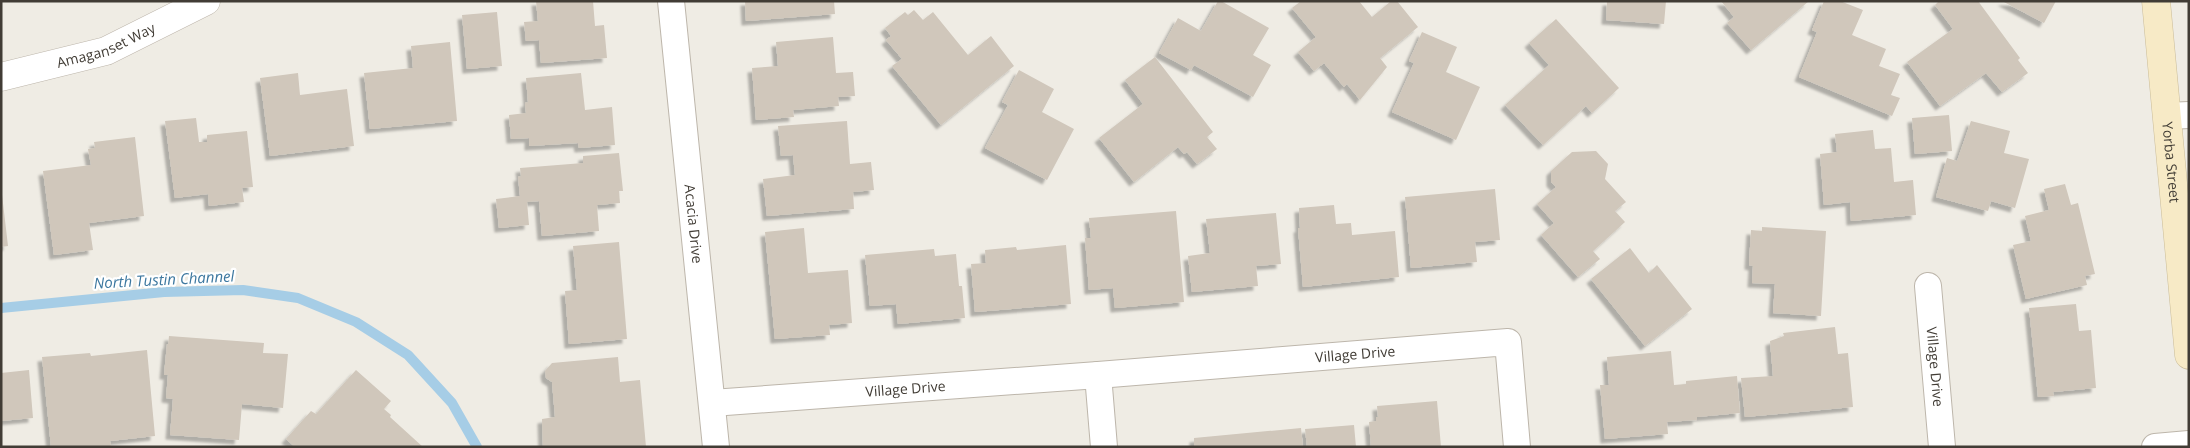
<svg xmlns="http://www.w3.org/2000/svg" width="2190" height="448" font-family="'Open Sans',sans-serif">
	<style>
		.lines { fill: none; stroke-linecap: round; stroke-linejoin: round }
		.stream { stroke: #a6cde6; stroke-width: 10 }
		.building { fill: #d0c7bb; filter: url(#shadow) }
		.minor-casing { stroke: #bdb6ab; stroke-width: 28 }
		.tertiary-casing { stroke: #bdb6ab; stroke-width: 29 }
		.secondary-casing { stroke: #cabc98; stroke-width: 29 }
		.minor { stroke: #fff; stroke-width: 26 }
		.tertiary { stroke: #fff; stroke-width: 28 }
		.secondary { stroke: #f7eac6; stroke-width: 28 }
		.labels { text-anchor: middle; stroke-width: 4.5; stroke-linejoin: round; paint-order: stroke }
		.street-label { font-size: 14px; fill: #413c35; stroke: #fff }
		.water-label { font-size: 15px; font-style: italic; fill: #3c779f; stroke: #fff }
	</style>
	<defs>
		<filter id="shadow"><feDropShadow dx="-4.5" dy="4.5" stdDeviation="1" flood-color="#0004"/></filter>
	</defs>
	<rect width="100%" height="100%" fill="#efece4"/>
	<g class="lines">
		<path class="stream" d="M1,308L164,292L243,290L298,298L356,322L408,355L452,403L477,447"/>
	</g>
	<path class="building" d="M536,1H593L595,26L604,25L607,58L541,63L539,40L526,41L524,22L538,21Z
		M745,1H834L835,14L746,21Z
		M1218,1H1221L1269,28L1253,55L1271,65L1253,97L1194,65L1191,70L1159,53L1178,18L1201,31Z
		M1301,1H1359L1372,17L1391,1H1397L1418,27L1380,58L1387,67L1360,100L1347,84L1344,87L1324,63L1314,71L1298,52L1316,37L1292,8Z
		M1607,1H1666L1664,24L1606,20Z
		M1721,1H1809L1751,50L1727,23L1734,17Z
		M1824,1H1840L1863,10L1852,35L1886,49L1879,66L1900,74L1891,95L1900,98L1892,116L1799,77L1817,32L1812,30Z
		M1939,1H1978L2020,58L2018,60L2028,73L2002,92L1986,73L1940,106L1907,62L1953,29L1935,5Z
		M2002,1H2056L2044,23Z
		M914,10L923,20L933,12L968,55L991,36L1014,66L941,125L892,66L902,59L886,40L891,36L885,28L905,12L908,15Z
		M497,12L502,66L467,69L462,15Z
		M1556,19L1619,88L1592,113L1586,106L1543,145L1505,105L1549,65L1529,43Z
		M1422,32L1457,47L1446,72L1480,87L1456,140L1392,112L1414,63L1409,61Z
		M833,37L836,73L853,72L855,96L838,97L839,106L793,110L794,117L756,120L752,68L778,66L776,42Z
		M450,42L457,121L370,129L364,73L413,68L411,46Z
		M1155,57L1213,132L1207,137L1217,149L1197,164L1187,152L1184,154L1178,147L1134,182L1099,138L1143,104L1125,80Z
		M1019,70L1054,89L1042,112L1074,129L1047,180L985,148L1008,105L1002,102Z
		M298,73L300,95L347,89L354,146L270,156L260,78Z
		M581,73L585,110L612,107L615,145L579,148L578,143L529,146V138L511,139L509,115L526,113L525,103L528,102L526,78Z
		M1949,115L1952,151L1915,154L1912,118Z
		M196,118L199,142H207V135L247,131L253,187L242,188L244,202L209,206L208,194L175,198L165,121Z
		M847,121L850,164L871,162L874,190L853,192L854,209L767,216L763,179L795,175L793,155L781,156L778,126Z
		M1971,121L2010,131L2004,153L2029,159L2015,208L1991,201L1988,211L1936,197L1947,158L1957,161Z
		M1873,130L1875,149L1891,148L1894,182L1913,180L1916,215L1851,221L1850,202L1824,205L1820,154L1837,152L1835,134Z
		M135,137L144,216L89,223L93,250L54,255L43,171L91,165L88,149L95,148L94,142Z
		M1596,151L1608,164L1605,179L1626,202L1615,211L1625,222L1593,251L1600,259L1578,277L1541,235L1554,223L1537,204L1556,187L1551,182V171L1572,152Z
		M619,153L623,191H619L620,203L597,205L599,231L542,236L539,201L527,202L529,225L499,228L496,199L520,196L518,177L521,176L520,168L583,163V156Z
		M2065,184L2071,205L2078,203L2095,274L2085,276L2087,285L2026,299L2013,245L2031,241L2025,216L2049,210L2044,189Z
		M1,186L8,246L1,247Z
		M1495,189L1500,240L1475,242L1477,262L1411,268L1405,197Z
		M1334,205L1336,224L1351,223L1352,235L1395,231L1399,277L1303,287L1298,228H1300L1299,208Z
		M1176,211L1184,302L1115,308L1113,288L1089,290L1085,238H1091L1089,218Z
		M1276,213L1281,264L1256,266L1258,286L1192,292L1188,256L1210,253L1206,219Z
		M1762,227L1826,231L1821,316L1773,313L1775,284L1752,283L1753,266L1749,265L1751,230L1762,231Z
		M804,228L808,273L848,270L852,323L829,325L830,335L775,339L765,232Z
		M619,242L627,339L569,344L565,291L577,290L573,246Z
		M1066,245L1071,304L975,312L971,264L986,263L985,250L1016,247L1017,250Z
		M1630,248L1649,273L1657,265L1692,309L1645,346L1591,279Z
		M934,249L935,256L956,254L959,286H962L965,318L898,324L896,304L870,306L865,255Z
		M2076,304L2079,331L2091,330L2096,388L2053,392L2054,396L2038,397L2029,308Z
		M1835,327L1838,354L1848,353L1853,407L1745,417L1741,378L1773,376L1770,341L1784,336L1783,333Z
		M169,336L264,343L263,353L288,354L283,408L242,404L239,440L170,435L173,399L166,398L168,375H164L167,344L168,345Z
		M147,350L155,436L110,441L111,447H51L42,357L90,353L91,356Z
		M1671,351L1674,385L1686,384V381L1737,376L1740,413L1697,417V420L1667,422L1668,434L1605,439L1600,385H1609L1607,357Z
		M618,357L620,382L640,380L646,447H543L542,419L555,417L552,382L546,378L545,371L552,363Z
		M29,370L33,418L1,421V373Z
		M356,370L391,401L384,409L391,415L390,417L423,447H295L286,439L311,411L316,414Z
		M1437,401L1441,447H1371L1369,422L1376,421V417H1378L1377,406Z
		M1354,425L1356,447H1307L1305,429Z
		M1301,428L1303,447H1194V438Z"/>
	<g class="lines">
		<g class="minor-casing">
			<g id="minor">
				<path id="s1" d="M671,1L716,447"/>
				<path d="M2167,116L2189,115"/>
				<path id="s2" d="M1928,286L1942,447"/>
				<path d="M1098,375L1104,447"/>
				<path id="s3" d="M712,403L1098,375L1508,342L1517,447"/>
				<path d="M2155,447L2189,444"/>
			</g>
		</g>
		<g class="tertiary-casing">
			<g id="tertiary">
				<path id="s4" d="M1,77L106,51L206,1"/>
			</g>
		</g>
		<g class="secondary-casing">
			<g id="secondary">
				<path id="s5" d="M2156,1L2189,355"/>
			</g>
		</g>
		<use href="#minor" class="minor"/>
		<use href="#tertiary" class="tertiary"/>
		<use href="#secondary" class="secondary"/>
	</g>
	<g class="labels">
		<g class="street-label">
			<text dy="5" stroke="none"><textPath href="#s4" startOffset="110">Amaganset Way</textPath></text>
			<text dy="5" stroke="none"><textPath href="#s5" startOffset="162">Yorba Street</textPath></text>
			<text dy="5" stroke="none"><textPath href="#s1" startOffset="224">Acacia Drive</textPath></text>
			<text dy="5" stroke="none"><textPath href="#s3" startOffset="645">Village Drive</textPath></text>
			<text dy="5" stroke="none"><textPath href="#s2" startOffset="81">Village Drive</textPath></text>
			<text dy="5" stroke="none"><textPath href="#s3" startOffset="194">Village Drive</textPath></text>
		</g>
		<g class="water-label">
			<text transform="translate(164 280) rotate(-3)" y="5">North Tustin Channel</text>
		</g>
	</g>
	<rect width="2190" height="448" fill="none" stroke="#413c35" stroke-width="5"/>
</svg>
